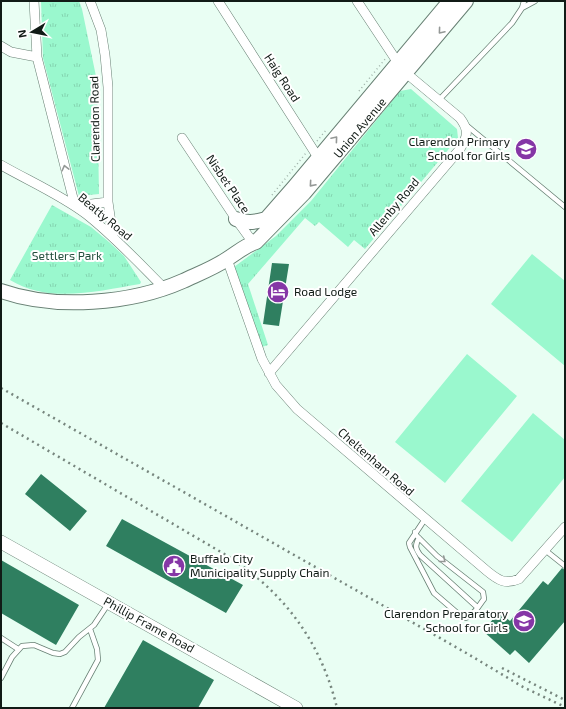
<svg xmlns="http://www.w3.org/2000/svg" width="566" height="709" font-family="'Exo 2',sans-serif">
	<style>
		.grass { fill: url(#grass-tufts) }
		.garden { fill: #9af8ce }
		.building { fill: #2f7f60 }
		.lines { fill: none; stroke-linecap: round; stroke-linejoin: round }
		.lane-casing { stroke: #688074; stroke-width: 6 }
		.street-casing { stroke: #688074; stroke-width: 10 }
		.secondary-casing { stroke: #688074; stroke-width: 14 }
		.primary-casing { stroke: #688074; stroke-width: 16 }
		.path { stroke: #a1b3aa; stroke-width: 1.5; stroke-dasharray: 1 3; stroke-linecap: butt }
		.lane { stroke: #fff; stroke-width: 4.5 }
		.street { stroke: #fff; stroke-width: 9 }
		.secondary { stroke: #fff; stroke-width: 13 }
		.primary { stroke: #fff; stroke-width: 14 }
		.rail { stroke: #77867e; stroke-width: 2.5; stroke-dasharray: 2 4; stroke-linecap: butt }
		.oneway { stroke: #949896 }
		.labels { text-anchor: middle; stroke-width: 4; stroke-linejoin: round; paint-order: stroke }
		.street-label { font-size: 12px; fill: #111b16; stroke: #fff }
		.poi-label { font-size: 12px; fill: #111b16; stroke: #fff; text-anchor: end }
		.park-label { font-size: 12px; fill: #234f3d; stroke: #fff }
	</style>
	<defs>
		<pattern id="grass-tufts" width="24" height="20" patternUnits="userSpaceOnUse"><rect width="24" height="20" fill="#9af8ce"/><path d="M3 7l-1-3M5 7V3M7 7l1-3M15 17l-1-3M17 17v-4M19 17l1-3" fill="none" stroke="#84d4b0"/></pattern>
	</defs>
	<rect width="100%" height="100%" fill="#e9fef3"/>
	<path class="grass" d="M41,1H79L82,9L97,81L99,194L79,196L43,58Z
		M411,89L457,129L458,138L365,249L354,240L348,247L319,222L315,226L305,218L248,284L268,345L262,347L234,267L276,236L311,201L400,91Z
		M52,205L91,227L109,242L124,256L141,282L140,284C98,291 49,304 10,280Z"/>
	<path class="garden" d="M532,254L565,281V366L491,304Z
		M467,354L517,396L445,483L395,442Z
		M533,413L565,440V477L512,542L461,501Z"/>
	<path class="building" d="M272,263L289,264L279,326L263,324Z
		M41,474L87,511L70,531L25,494Z
		M122,519L243,585L226,613L106,546Z
		M1,560L79,605L56,645L1,613Z
		M562,568L565,570V621L529,663L515,650L510,655L483,631L499,612L510,621L543,581L548,585Z
		M143,640L214,680L198,708H104Z"/>
	<g class="lines">
		<g class="lane-casing">
			<path id="lane" d="M522,8L535,1
				M439,100L512,23L522,8L524,1
				M466,125L565,207
				M415,532L416,535L437,556L483,592L484,599C479,605 472,619 463,618L434,593L410,547L409,543L425,519
				M419,538C415,545 415,548 420,555L477,607
				M545,550L565,566
				M1,638L18,649
				M1,678L12,657L22,646L34,645L53,653L60,654L65,652L79,637L94,625L108,604
				M72,708L98,660L97,649L90,629"/>
		</g>
		<g class="street-casing">
			<path id="street" d="M34,1L37,57L75,206L108,202
				M90,1L101,30L105,55L108,87V202L113,237
				M218,1L321,162
				M1,46L11,52L37,57
				M182,138L236,219L249,237L256,242
				M1,165C29,181 61,195 86,214C114,236 139,263 164,288
				M227,259L262,359L276,385L297,409L487,571C498,580 505,585 519,579L565,527
				M269,373L460,149C468,136 469,130 460,118L406,73L398,63L357,1"/>
		</g>
		<g class="secondary-casing">
			<path id="secondary" d="M1,542L296,708"/>
		</g>
		<g class="primary-casing">
			<path id="primary" d="M267,218L295,186L450,1
				M236,219C249,224 254,222 266,219
				M1,291C55,310 131,304 183,281C198,274 214,268 227,259C237,253 244,246 256,242L304,193L466,1"/>
		</g>
		<path class="path" d="M359,91L386,58
			M317,141L327,129
			M272,195L306,153"/>
		<use href="#lane" class="lane"/>
		<use href="#street" class="street"/>
		<use href="#secondary" class="secondary"/>
		<use href="#primary" class="primary"/>
		<path class="rail" d="M1,388L468,654L523,687L565,707
			M1,423L226,555C238,563 250,571 261,581C300,615 325,658 337,708
			M502,668L565,700"/>
	</g>
	<defs><path id="oneway-chevron" d="M-2-3.5L2.5 0L-2 3.5" fill="none" stroke-width="1.6" stroke-linecap="round" stroke-linejoin="round"/></defs>
	<g class="oneway">
		<use href="#oneway-chevron" transform="translate(441 31) rotate(130)"/>
		<use href="#oneway-chevron" transform="translate(335 139) rotate(-50)"/>
		<use href="#oneway-chevron" transform="translate(65 168) rotate(-104)"/>
		<use href="#oneway-chevron" transform="translate(312 184) rotate(131)"/>
		<use href="#oneway-chevron" transform="translate(443 560) rotate(39)"/>
	</g>
	<defs>
		<g id="school-disc" transform="scale(1.15)"><circle r="9.5" fill="#8536a6" stroke="#fff"/><path d="M0-5L7-2L0 1L-7-2ZM-4 1L0 2.5L4 1V4Q0 6-4 4Z" fill="#fff"/></g>
		<g id="hotel-disc" transform="scale(1.15)"><circle r="9.5" fill="#8536a6" stroke="#fff"/><path d="M-6-4.5h1.5V1H6V5H4.5V3h-9V5H-6ZM-4 0a1.8 1.8 0 1 1 3.6 0ZM.5 0V-2.5h3Q6-2.5 6 0Z" fill="#fff"/></g>
		<g id="civic-disc" transform="scale(1.15)"><circle r="9.5" fill="#8536a6" stroke="#fff"/><path d="M-.6-6.5H3V-4.5H.6V-3L4-1V1h2V6H-6V1h2V-1L-.6-3ZM-1.2 2.5V6h2.4V2.5Z" fill="#fff"/></g>
	</defs>
	<g fill-rule="evenodd">
		<use href="#school-disc" x="526" y="149"/>
		<use href="#hotel-disc" x="278" y="292"/>
		<use href="#civic-disc" x="174" y="566"/>
		<use href="#school-disc" x="524" y="621"/>
	</g>
	<g class="labels">
		<g class="street-label">
			<text transform="translate(282 78) rotate(57)" y="4">Haig Road</text>
			<text transform="translate(95 119) rotate(-91)" y="4">Clarendon Road</text>
			<text transform="translate(360 128) rotate(-50)" y="4">Union Avenue</text>
			<text transform="translate(228 184) rotate(56)" y="4">Nisbet Place</text>
			<text transform="translate(394 207) rotate(-50)" y="4">Allenby Road</text>
			<text transform="translate(105 217) rotate(40)" y="4">Beatty Road</text>
			<text transform="translate(376 462) rotate(41)" y="4">Cheltenham Road</text>
			<text transform="translate(149 625) rotate(29)" y="4">Phillip Frame Road</text>
		</g>
		<g class="poi-label">
			<text x="510" y="146">Clarendon Primary<tspan x="510" dy="14">School for Girls</tspan></text>
			<text x="294" y="296" text-anchor="start">Road Lodge</text>
			<text x="190" y="563" text-anchor="start">Buffalo City<tspan x="190" dy="14">Municipality Supply Chain</tspan></text>
			<text x="508" y="618">Clarendon Preparatory<tspan x="508" dy="14">School for Girls</tspan></text>
		</g>
		<g class="park-label">
			<text x="67" y="260">Settlers Park</text>
		</g>
	</g>
	<rect width="566" height="709" fill="none" stroke="#111b16" stroke-width="4"/>
	<g transform="translate(32 32) rotate(260)" stroke="#ffffff" stroke-width="3" paint-order="stroke">
	<path d="M0-3L7 15L0 10L-7 15Z" fill="#111b16"/>
	<text y="-6" font-size="11" font-weight="bold" text-anchor="middle" fill="#111b16">N</text>
	</g>
</svg>
